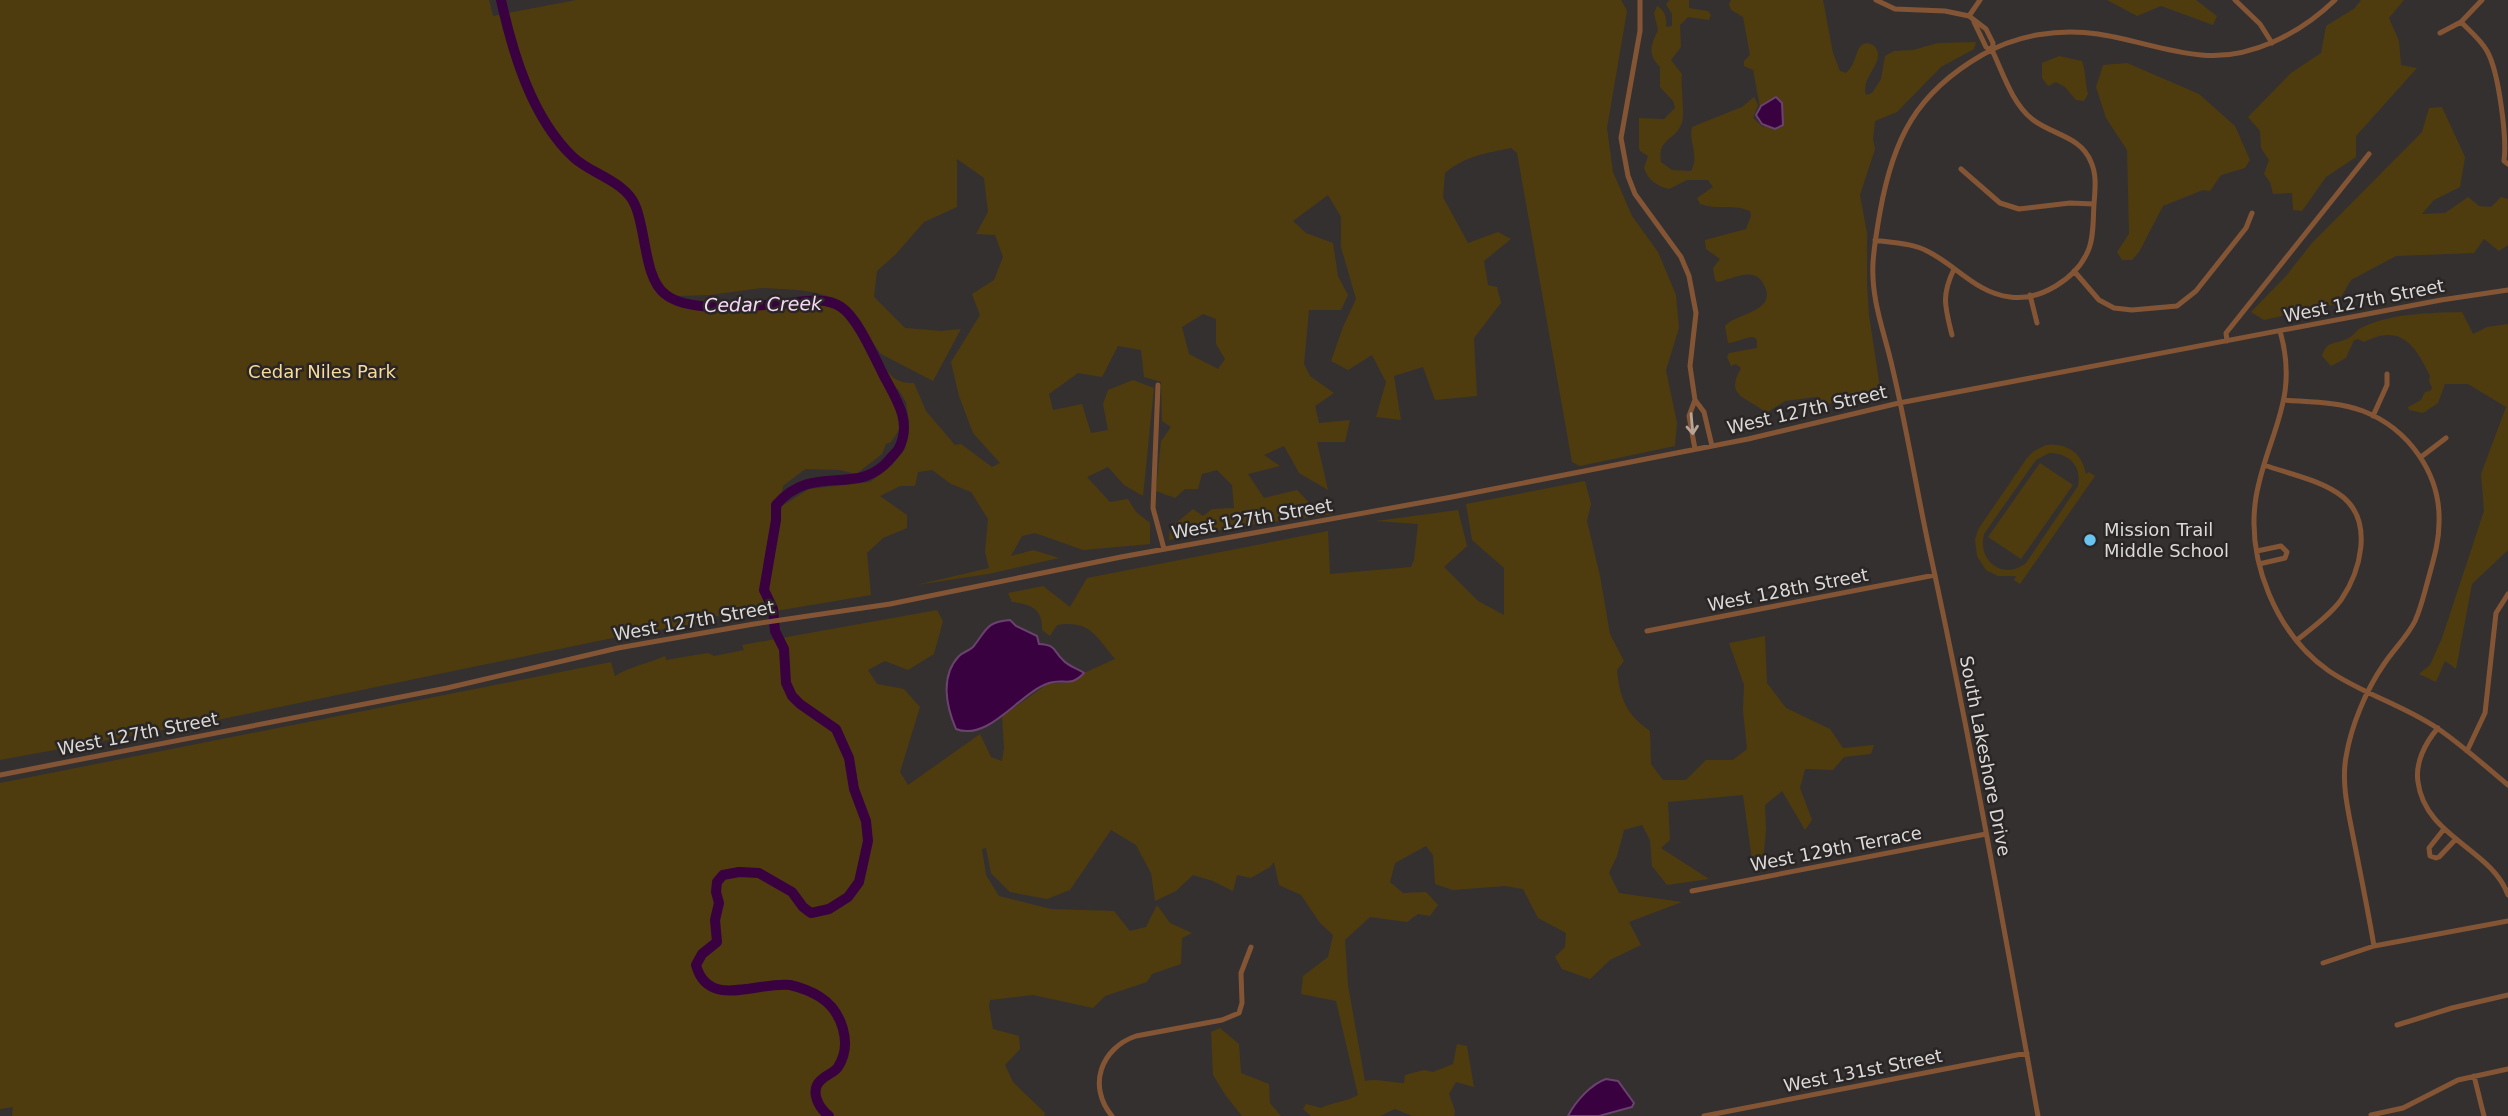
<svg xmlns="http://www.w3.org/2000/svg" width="2508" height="1116" font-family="'DejaVu Sans',sans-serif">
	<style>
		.green { fill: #4e3c0f; fill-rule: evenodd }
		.water { fill: #3a0140; stroke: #6a426e; stroke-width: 2 }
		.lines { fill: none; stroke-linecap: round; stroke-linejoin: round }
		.river { stroke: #3a0140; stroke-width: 10 }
		.minor { stroke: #845534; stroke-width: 5 }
		.oneway { stroke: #b8a496 }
		.poi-dot { fill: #69c4f1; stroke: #2a2626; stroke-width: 2.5 }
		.labels { text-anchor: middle; stroke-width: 5; stroke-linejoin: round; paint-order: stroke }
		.street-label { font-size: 18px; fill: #dbd8d8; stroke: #2a2626 }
		.park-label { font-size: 18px; fill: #f8db9b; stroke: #2a2626 }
		.poi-label { font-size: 18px; fill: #dbd8d8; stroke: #2a2626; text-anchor: start }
		.water-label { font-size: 19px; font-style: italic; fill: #f7d7f9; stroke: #2a2626 }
	</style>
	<rect width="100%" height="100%" fill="#343030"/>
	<path class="green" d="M0,0H489L493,16L576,0H1621L1627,11L1607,128L1613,172L1632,216L1658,252L1676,295L1679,328L1666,370L1677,423L1675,446L1580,466L1572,462L1517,153L1511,148C1486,153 1465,156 1445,173L1443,197L1468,243L1498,232L1511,239L1484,261L1488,285L1497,287L1501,303L1474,338L1477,396L1435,400L1423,367L1394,376L1401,420L1376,417L1386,382L1372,355L1348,370L1331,361L1343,327L1356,299L1341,247V217L1328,195L1293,221L1306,233L1333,243L1338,276L1348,295L1341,310H1309L1304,364L1310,376L1334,393L1315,406L1319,423L1350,420L1345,442H1317L1328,490L1299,473L1284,446L1264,455L1280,466L1248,474L1264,498L1297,490L1316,510L1328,505L1333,514L1241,526L1169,540L1170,528L1193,509L1203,516L1212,509L1234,508L1232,485L1217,470L1202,474L1198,489H1185L1175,498L1156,491L1161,441L1171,427L1162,421L1161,382L1144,377L1141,350L1118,346L1102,377L1078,373L1049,394L1053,410L1082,404L1091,433L1108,430L1103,404L1108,390L1133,380L1154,388L1143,496L1124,485L1108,467L1087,477L1110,502L1128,499L1136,512L1150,523V544L1083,550L1035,533L1022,536L1011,556L1033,550L1059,558L988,574L916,585L989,568L985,552L988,519L971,492L951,484L932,470L918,472L915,486H900L880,496L907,515V528L883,538L867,553L871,595L757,614L750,609L713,617L711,621L627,635L222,719L0,760ZM957,159L984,178L988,212L976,234L995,235L1003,257L994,280L972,294L980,315L951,362L959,396L973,433L1000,463L992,467L961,444L955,445L926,411L914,383C887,384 884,364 873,343L881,354L933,381L961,329L941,331L905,328L874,297L877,271L896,254L924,222L957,207ZM762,288C798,290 841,288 862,323L846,317L843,312L817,303L744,309L688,307L673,294L678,296L710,295ZM1203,314L1216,319V344L1225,359L1218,369L1189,354L1182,327ZM897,387L906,402L909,422L905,449L892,465L870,482L809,489L782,506L774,551L770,553L783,486L805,469L840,470L856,474L882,454L886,444L891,442L903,424Z
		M1670,0H1689V8L1708,11L1711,15L1709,20L1688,17L1680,25L1681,47L1671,60L1682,74C1680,88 1686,115 1681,125C1674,141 1657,139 1661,162L1672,170L1691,171C1700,155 1688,142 1692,127L1742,107L1754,97L1758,105L1753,118L1764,128L1753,70L1744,66V61L1750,55L1743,17L1731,10L1729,4L1731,0H1823L1833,53L1840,71L1846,73C1857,63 1855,50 1862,45C1869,40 1878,47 1878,54C1879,67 1861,79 1866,95L1872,93L1881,79L1885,56L1894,51L1913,50L1938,43L1976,42L1974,49L1941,67L1897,112L1875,121L1873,139L1875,149L1860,195L1867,233V285L1869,315L1881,394L1817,406L1815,397L1785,401L1766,413C1747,396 1724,398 1741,368L1736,364L1731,366L1727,357L1729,353L1757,348V340L1754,337C1745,337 1738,342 1728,343L1725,326C1737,312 1780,312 1763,283C1753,266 1733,279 1718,282L1715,280L1713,268L1720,259L1706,249L1705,240L1746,229L1751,216L1750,211C1734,204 1717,210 1700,204L1697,198L1713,187L1708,180H1687L1669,189C1657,186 1648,180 1644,168L1648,156L1640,151L1639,148V118L1664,119L1675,108L1673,101L1660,87V67C1647,54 1651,45 1658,30L1654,13L1657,6C1665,10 1667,19 1666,27L1672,26V14L1666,4Z
		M2107,0H2196L2217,16L2213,25L2161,6L2137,16Z
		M2361,0H2404L2389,18L2399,41L2401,65L2417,68L2356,136V157L2326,177L2302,211L2293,210L2292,193L2273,194L2270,182L2264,174L2269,160L2261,148L2260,131L2248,117L2291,73L2321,53L2326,26L2355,8Z
		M2059,56L2082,61C2086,72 2085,83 2088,94L2084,101L2076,100L2065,87L2056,82L2048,86L2042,78V63Z
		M2127,63L2199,94L2235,126L2250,160L2245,168L2221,175L2210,191L2203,190L2163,206L2139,252L2132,260H2122L2117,252L2129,234L2127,150L2106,118L2096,87L2103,65Z
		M2442,107L2465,157L2460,187L2434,200L2422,214L2445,213L2468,197L2479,206L2491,207L2501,197L2508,199V245L2499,251L2484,239L2474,253L2396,256L2351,280L2337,304L2264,320L2251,312L2286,276L2311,244L2422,132L2429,108Z
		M2462,312L2473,334L2487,327L2508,324V550L2472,584L2456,669L2445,661L2436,682L2419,674L2430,665L2442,638L2484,511L2481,474L2506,407L2468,384H2445L2438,403L2423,413L2409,410L2408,407L2421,400L2425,392L2430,391L2432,388L2429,381L2430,376C2415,345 2401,323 2364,342L2358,339L2354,340L2346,358L2331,366L2322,356C2326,341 2335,344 2347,339C2352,337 2355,332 2359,329C2389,313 2429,313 2462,312Z
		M2046,445C2068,443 2082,453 2086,474L2089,472L2095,476L2020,584L2014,580L2016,576H1998L1986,570L1977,556L1975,539L1979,528L2027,458L2034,451ZM2049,453C2069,453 2082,466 2078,486L2026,563C2003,581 1977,561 1984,534L2036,460Z
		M2040,463L2073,485L2021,559L1988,537Z
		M1585,481L1591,504L1587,521L1600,576L1610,634L1624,661L1617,670C1620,699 1626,714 1650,731L1651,764L1663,780H1686L1706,760H1733L1747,749L1743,710L1744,685L1729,643L1765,636L1767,683L1786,708L1830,729L1843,748L1874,745L1871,754L1844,757L1833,770L1805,769L1800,788L1812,820L1805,830L1782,791L1765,805L1766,830L1763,862L1752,860L1743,795L1668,802L1670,840L1661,848L1709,879L1667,885L1652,866L1650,840L1642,825L1624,830L1617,856L1609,873L1619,893L1682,902L1629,922L1641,945L1610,960L1590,979L1562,969L1555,957L1565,947L1566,933L1538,918L1523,889L1505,886L1453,890L1435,884L1433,855L1426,846L1395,863L1390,882L1403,893L1426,892L1438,905L1430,916L1418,914L1407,922L1370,917L1345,940L1348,985L1365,1081C1377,1078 1391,1083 1404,1083L1405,1075L1424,1070L1433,1072L1453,1064L1457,1044L1467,1046L1474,1087L1456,1082L1449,1094L1455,1111L1454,1116H1412L1395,1109L1380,1116H1311L1303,1109L1306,1104L1321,1108C1333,1102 1346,1102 1358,1095L1336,1001L1301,994L1303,976L1328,957L1333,935L1320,923L1301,895L1279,885L1274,862L1270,867L1251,878L1237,875L1233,891L1213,881L1193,875L1176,891L1155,901L1151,873L1136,845L1111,830L1070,890L1047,899L1010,892L991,873L986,848L982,849L986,875L999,896L1051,909L1114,911L1130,931L1146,927L1157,905L1170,923L1192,933L1182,938L1181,964L1152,974L1147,982L1105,996L1093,1008L1033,995L990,1000L989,1006L993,1029L1019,1036L1020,1049L1005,1065L1013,1082L1045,1113L1044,1116H12L13,1107L0,1109V783L611,662L615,676C631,666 647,664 665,656L666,660L708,653L714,656L744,650L742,645L937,610L943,621L934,654L908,670L885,661L868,670L877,684L904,689L920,707L900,772L908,785L980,734L991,757L1002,761L1004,748L1002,716L1049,683H1066L1077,680L1084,673L1115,659C1096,637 1091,620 1057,625L1050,636L1042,630C1043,609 1031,604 1012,602L1008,593L1043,586L1070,607L1087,578L1328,531L1330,574L1411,567L1414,560L1418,524L1376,521L1458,510L1467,546L1444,567L1478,601L1504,615V568L1472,540L1466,504Z
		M1220,1028L1239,1044L1241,1073L1269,1084L1270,1103L1281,1116H1242L1226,1096L1213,1075L1211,1032Z"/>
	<path class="water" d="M1776,97L1782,103L1783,125L1775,129L1762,124L1756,115L1761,106Z
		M1010,620L1016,626L1037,636L1039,644C1057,645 1053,651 1063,660C1068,666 1078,669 1084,673C1070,688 1064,678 1049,683C1020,692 989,742 956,729C946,706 940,676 959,656C963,652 969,651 973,647C987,630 985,622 1010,620Z
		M1606,1079L1618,1081L1634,1103L1632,1107L1599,1116H1568C1575,1102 1591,1084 1606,1079Z"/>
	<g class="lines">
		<path class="river" d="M501,0C513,54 532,118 573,157C591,174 625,181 635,205C646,229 644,278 665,294C690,315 758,305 789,303C806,301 826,297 841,307C858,318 875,359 885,378C897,400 912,423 899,448C897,452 892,456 889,460C857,498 813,461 776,505V520L764,590L773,609L775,631L784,649L786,683L792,696L800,704L836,729L849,758L854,789L866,821L868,841L859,882L848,897L829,909L811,913L803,907L792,892L759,873L739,872L723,875L717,882L716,892L719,903L715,920L717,942L702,954L696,965C708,1010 758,981 790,985C799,987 812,992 820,997C842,1011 853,1044 838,1067C834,1073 827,1074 821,1080C809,1091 819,1108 829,1116"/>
		<path class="minor" d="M1640,0V31L1621,138L1628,176L1635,194L1681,257L1689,276L1696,313L1690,366L1695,400
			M1876,0L1895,9L1945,11L1969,16L1986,29L1993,43L1992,50
			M2235,0L2260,24L2272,43
			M1969,16L1980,0
			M2461,22C2470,31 2481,40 2487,51C2499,72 2507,138 2504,161L2508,164
			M2440,33L2461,22L2482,0
			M1961,169L2000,203L2019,209L2070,203L2094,204
			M1875,240C1893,243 1912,243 1927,251C1956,265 1976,293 2010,297C2040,301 2076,279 2088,251C2094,238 2093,218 2094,204C2095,190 2097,175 2091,162C2081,136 2052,135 2032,119C2012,103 2003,73 1992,50L1986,47L1974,22
			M2074,271L2099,300L2114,308L2132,310L2177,306L2196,291L2246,228L2252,213
			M2030,295L2037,323
			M2280,331C2300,400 2267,434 2256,497C2246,560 2276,634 2329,671C2363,694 2403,705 2437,728C2462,745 2485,766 2508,785
			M1952,335C1945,307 1941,296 1954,269
			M2227,341L2226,333L2369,154
			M1158,385L1153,508L1164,549
			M2284,400C2310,402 2339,402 2363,411C2409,429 2441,474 2439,523C2439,543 2433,561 2428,580C2424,594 2421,608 2415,621C2407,637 2394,649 2384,664C2366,690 2351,726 2346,757C2341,785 2349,814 2354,841C2361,876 2368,911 2374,946
			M2373,416L2387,385V374
			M1695,449L1689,416L1695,400L1704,412L1712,446
			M2421,457L2446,438
			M2264,465C2289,474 2322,480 2343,497C2374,523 2360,572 2341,600C2329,616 2312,628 2297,640
			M2257,551L2281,546L2287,552L2285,558L2259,564
			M1647,631L1935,575
			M2438,728C2425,743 2415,763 2418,782C2425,837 2492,849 2508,895
			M2467,751L2485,713L2496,613L2508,594
			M0,775L447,688L618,648L754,624L890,604L1121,557L1452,497L1748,439L1899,403L2441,300L2508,290
			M2444,829L2429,848L2430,856L2436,858L2439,857L2455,840
			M1692,891L1986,834
			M2323,963L2374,946L2508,921
			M2397,1025L2452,1008L2508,995
			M2474,1076L2484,1116
			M2371,1115L2403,1108L2458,1080L2508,1069
			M1112,1116C1087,1086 1101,1048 1136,1036L1222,1020L1239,1013L1242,1003L1241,973L1251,947
			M1704,1116L2027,1053
			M2038,1116C2004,929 1971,742 1931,557C1917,493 1907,429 1892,366C1884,331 1871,300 1873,263C1874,246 1877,229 1880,212C1893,139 1916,93 1982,55C2016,35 2059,28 2098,34C2132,39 2166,52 2201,55C2250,60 2301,33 2335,0"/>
	</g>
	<defs><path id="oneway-shaft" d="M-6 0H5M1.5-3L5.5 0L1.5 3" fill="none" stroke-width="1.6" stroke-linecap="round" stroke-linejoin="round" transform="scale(1.75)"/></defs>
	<use class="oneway" href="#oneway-shaft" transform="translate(1692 424) rotate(85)"/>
	<circle class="poi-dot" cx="2090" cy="540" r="7"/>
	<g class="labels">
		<g class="street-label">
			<text transform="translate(2364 301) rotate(-11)" y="6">West 127th Street</text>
			<text transform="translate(1807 410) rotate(-13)" y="6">West 127th Street</text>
			<text transform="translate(1252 519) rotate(-10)" y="6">West 127th Street</text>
			<text transform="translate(1788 590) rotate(-11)" y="6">West 128th Street</text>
			<text transform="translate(694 621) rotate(-10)" y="6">West 127th Street</text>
			<text transform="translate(138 734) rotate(-11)" y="6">West 127th Street</text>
			<text transform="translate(1985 756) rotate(79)" y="6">South Lakeshore Drive</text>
			<text transform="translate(1836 849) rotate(-11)" y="6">West 129th Terrace</text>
			<text transform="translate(1863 1071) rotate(-11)" y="6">West 131st Street</text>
		</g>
		<g class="park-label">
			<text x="322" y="378">Cedar Niles Park</text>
		</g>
		<g class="poi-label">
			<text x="2104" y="536">Mission Trail<tspan x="2104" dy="21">Middle School</tspan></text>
		</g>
		<g class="water-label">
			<text transform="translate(763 304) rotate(-1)" y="7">Cedar Creek</text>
		</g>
	</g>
</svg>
